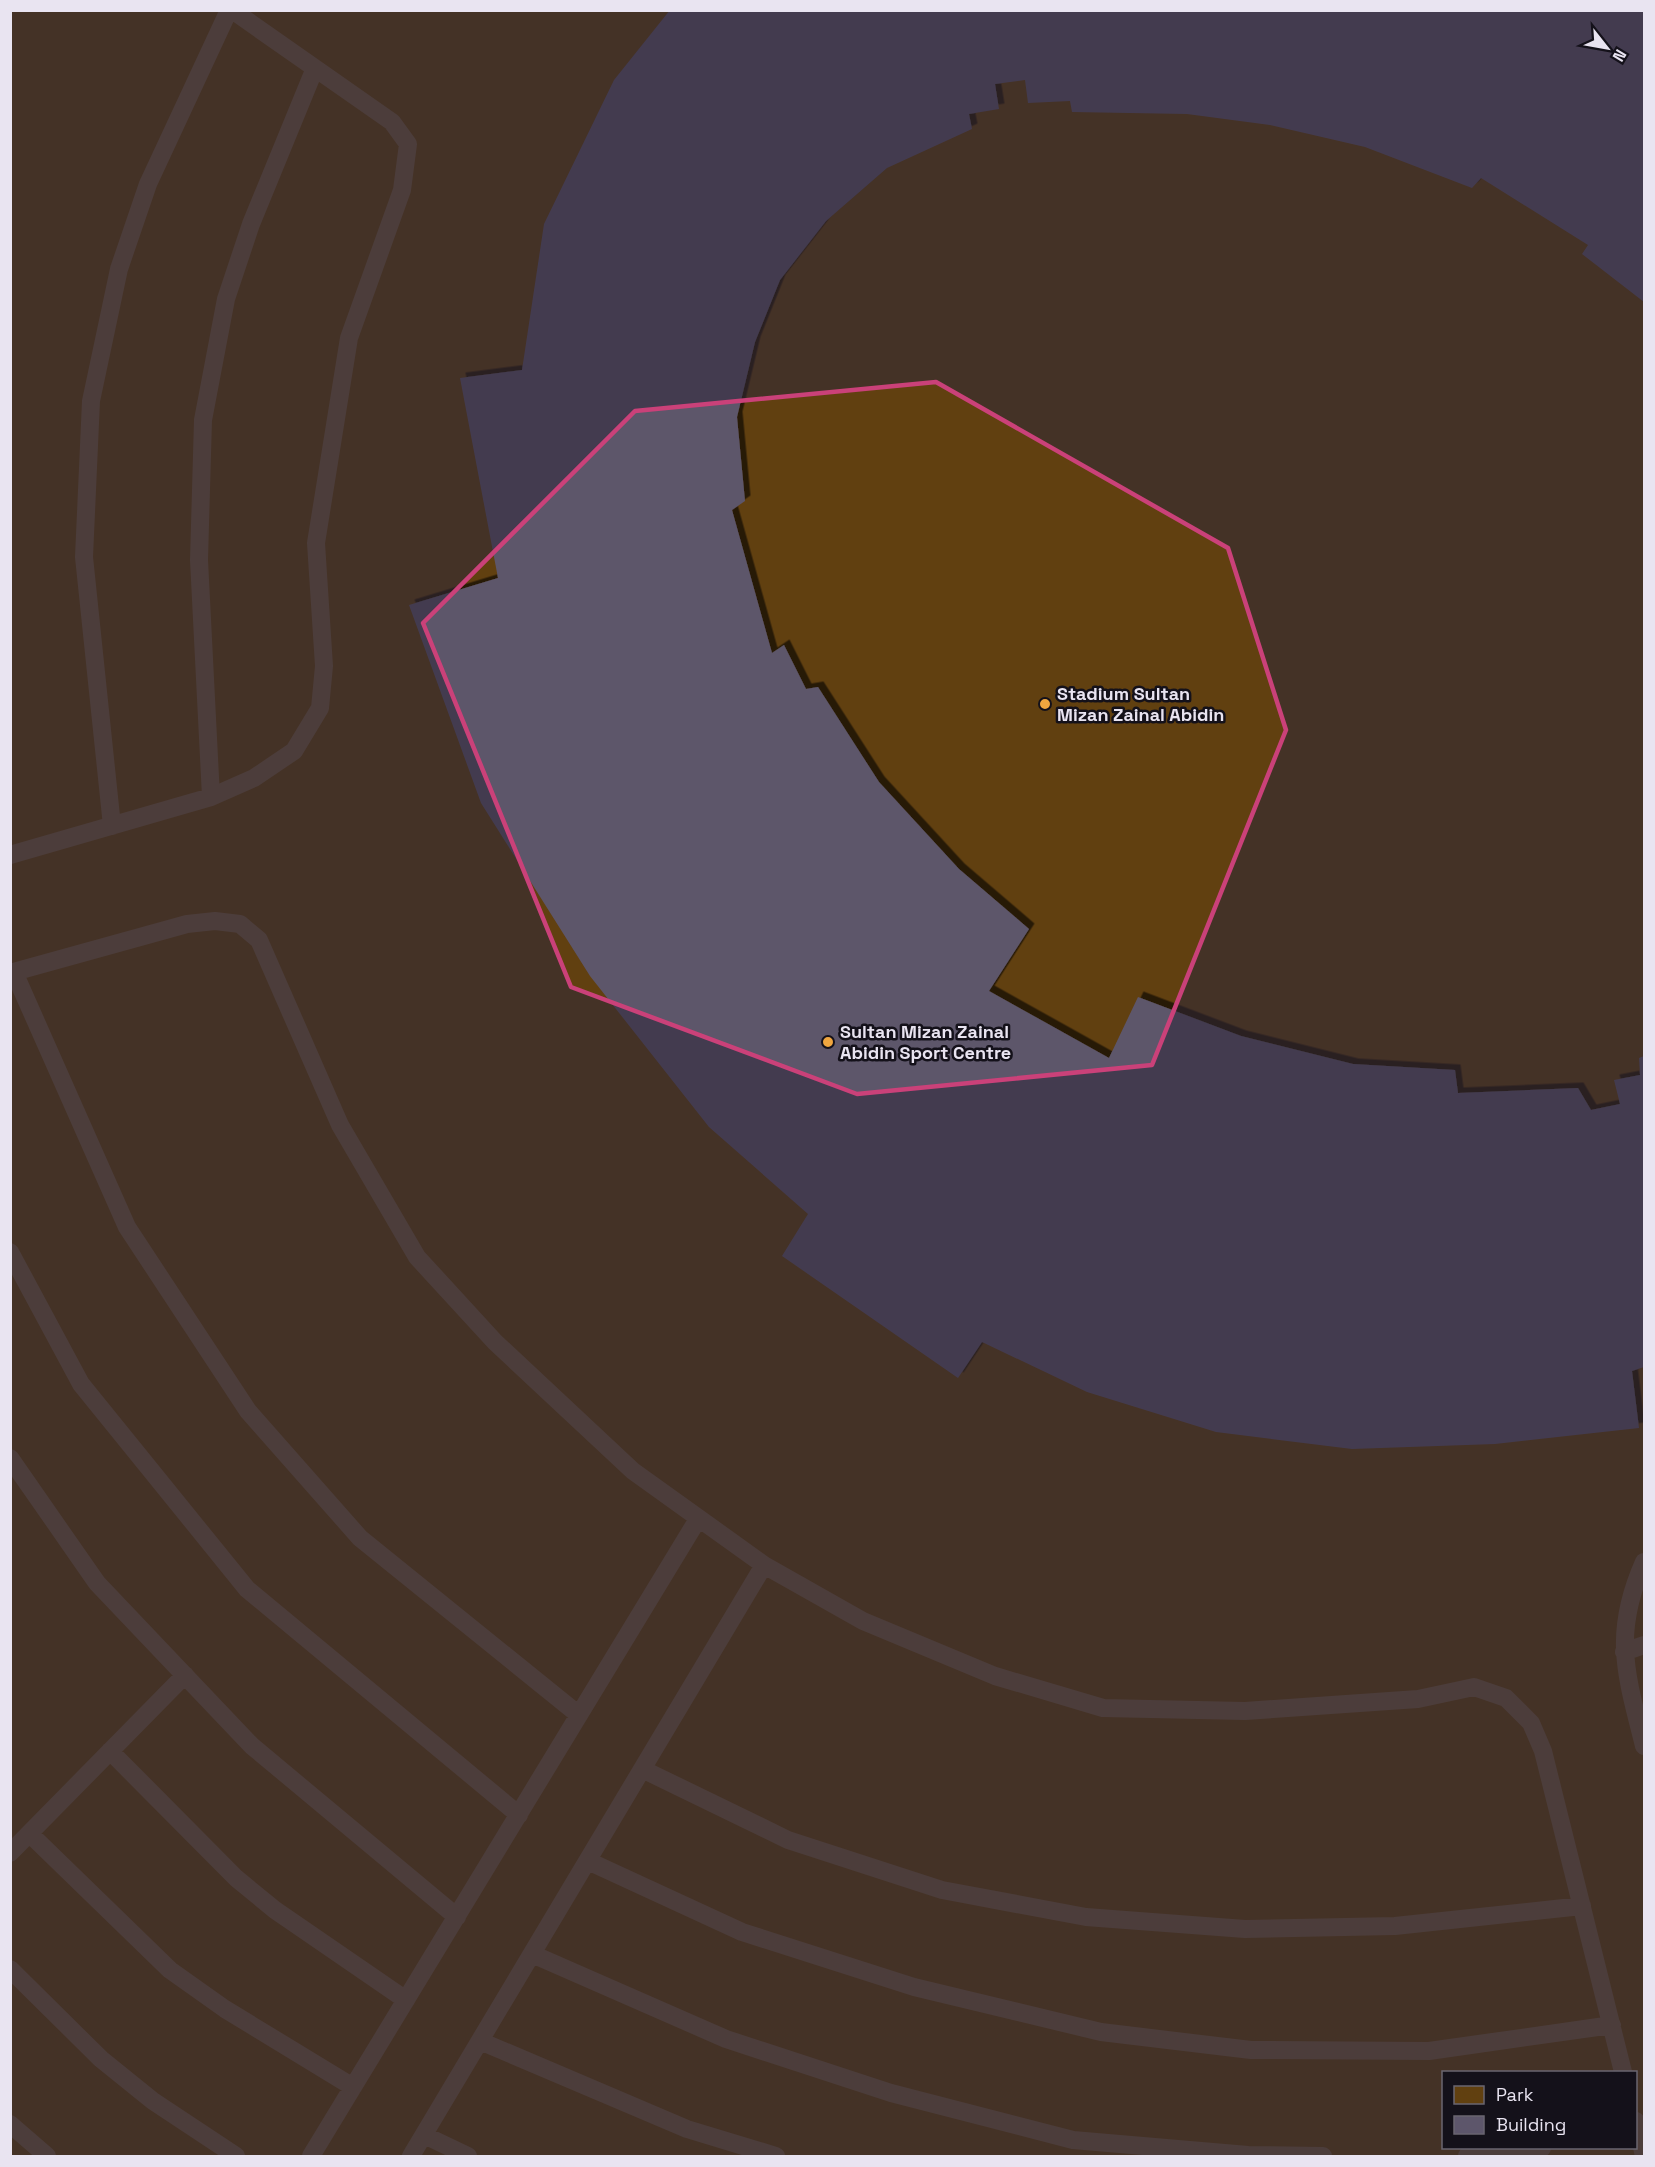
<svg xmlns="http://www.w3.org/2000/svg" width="1655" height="2167" font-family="'Space Grotesk',sans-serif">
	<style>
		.green { fill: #614010; fill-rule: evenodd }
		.building { fill: #5d566b; filter: url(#shadow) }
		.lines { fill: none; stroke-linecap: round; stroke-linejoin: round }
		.lane { stroke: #715a3e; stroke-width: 18 }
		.marked { fill: none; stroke: #ca4179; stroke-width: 4.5; stroke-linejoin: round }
		.poi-dot { fill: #f0a63f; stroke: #14111a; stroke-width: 2 }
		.labels { text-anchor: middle; stroke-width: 5; stroke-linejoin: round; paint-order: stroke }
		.poi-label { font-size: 18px; font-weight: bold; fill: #e9e4f1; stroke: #14111a; text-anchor: start }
	</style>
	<defs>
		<filter id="shadow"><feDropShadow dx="5.5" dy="-5.5" stdDeviation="0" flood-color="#0009"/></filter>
	</defs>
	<rect width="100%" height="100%" fill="#2d2739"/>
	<path class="green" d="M11,11H1644V2156H11ZM1444,2072H1636V2148H1444Z"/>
	<path class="building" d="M670,10H1644V302L1582,254L1588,245L1481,178L1472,188L1365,147L1270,125L1187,114L1072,112L1070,101L1028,103L1025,80L995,84L999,109L969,114L972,129L887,168L826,221L780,280L755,342L737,417L745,501L732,510L772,653L784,645L806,689L818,687L879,782L959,869L1029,929L989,991L1109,1058L1138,997L1241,1036L1353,1064L1455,1070L1458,1093L1578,1088L1591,1110L1620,1104L1614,1080L1640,1075L1639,1058L1644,1056V1367L1632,1371L1639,1428L1495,1444L1352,1449L1216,1432L1087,1392L982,1342L958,1378L782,1256L808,1214L709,1127L590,976L481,803L409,605L498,578L460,378L522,370L544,224L614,80Z"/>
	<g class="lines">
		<path class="lane" d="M211,797L199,560L203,420L226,299L251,224L315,68
			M112,826L84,557L91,401L119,269L148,184L229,10
			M10,855L211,797L254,778L294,751L320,708L324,666L316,543L349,338L402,190L408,144L392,122L232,10
			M14,972L127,1227L248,1411L360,1538L579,1715
			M10,973L187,924L215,921L240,924L259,940L340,1125L417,1257L495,1342L633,1471L764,1565L863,1621L995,1676L1103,1708L1245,1711L1418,1699L1474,1687L1506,1698L1531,1723L1543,1751L1623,2072
			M10,1252L81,1384L247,1589L519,1815
			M10,1458L97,1583L252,1746L457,1917
			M1644,1562C1612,1634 1626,1674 1644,1746
			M1624,1652L1644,1645
			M110,1751L236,1878L275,1910L406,2000
			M642,1769L788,1840L942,1890L1086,1917L1245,1929L1395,1926L1582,1906
			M30,1834L170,1970L225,2009L353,2087
			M10,1853L185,1675
			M588,1861L742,1932L914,1987L1101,2032L1251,2050L1429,2051L1612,2025
			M532,1954L726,2039L891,2093L1073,2140L1248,2155L1323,2156
			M10,1969L101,2059L153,2101L236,2156
			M480,2041L687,2129L776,2156
			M1636,2121L1644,2156
			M10,2124L47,2156
			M424,2135L468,2156
			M311,2156L698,1519
			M411,2156L764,1565
			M1467,2156L1542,2148"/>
	</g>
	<path d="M0 0H1655V2167H0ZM936,382L1228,548L1286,730L1152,1065L857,1094L571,987L423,623L635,411Z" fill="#2d2739" fill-opacity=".55" fill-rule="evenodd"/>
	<path class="marked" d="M936,382L1228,548L1286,730L1152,1065L857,1094L571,987L423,623L635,411Z"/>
	<g class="poi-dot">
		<circle cx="1045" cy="704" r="6"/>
		<circle cx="828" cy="1042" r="6"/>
	</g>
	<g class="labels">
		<g class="poi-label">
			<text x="1057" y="700">Stadium Sultan<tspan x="1057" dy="21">Mizan Zainal Abidin</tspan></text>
			<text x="840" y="1038">Sultan Mizan Zainal<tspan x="840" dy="21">Abidin Sport Centre</tspan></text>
		</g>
	</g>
	<rect width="1655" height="2167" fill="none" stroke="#e9e4f1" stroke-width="24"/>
	<rect x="1442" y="2071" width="195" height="78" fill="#14111a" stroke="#696570" stroke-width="1.5"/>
	<rect x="1454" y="2086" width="30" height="18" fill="#614010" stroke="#696570" stroke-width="1.5"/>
	<text x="1496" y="2101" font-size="18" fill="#e9e4f1">Park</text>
	<rect x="1454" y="2116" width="30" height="18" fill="#5d566b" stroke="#696570" stroke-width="1.5"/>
	<text x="1496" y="2131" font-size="18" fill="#e9e4f1">Building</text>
	<g transform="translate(1607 48) rotate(121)" stroke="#14111a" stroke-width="4.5" paint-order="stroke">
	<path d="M0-4.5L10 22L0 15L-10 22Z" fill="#e9e4f1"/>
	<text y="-9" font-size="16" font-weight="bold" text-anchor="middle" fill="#e9e4f1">N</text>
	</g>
</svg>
